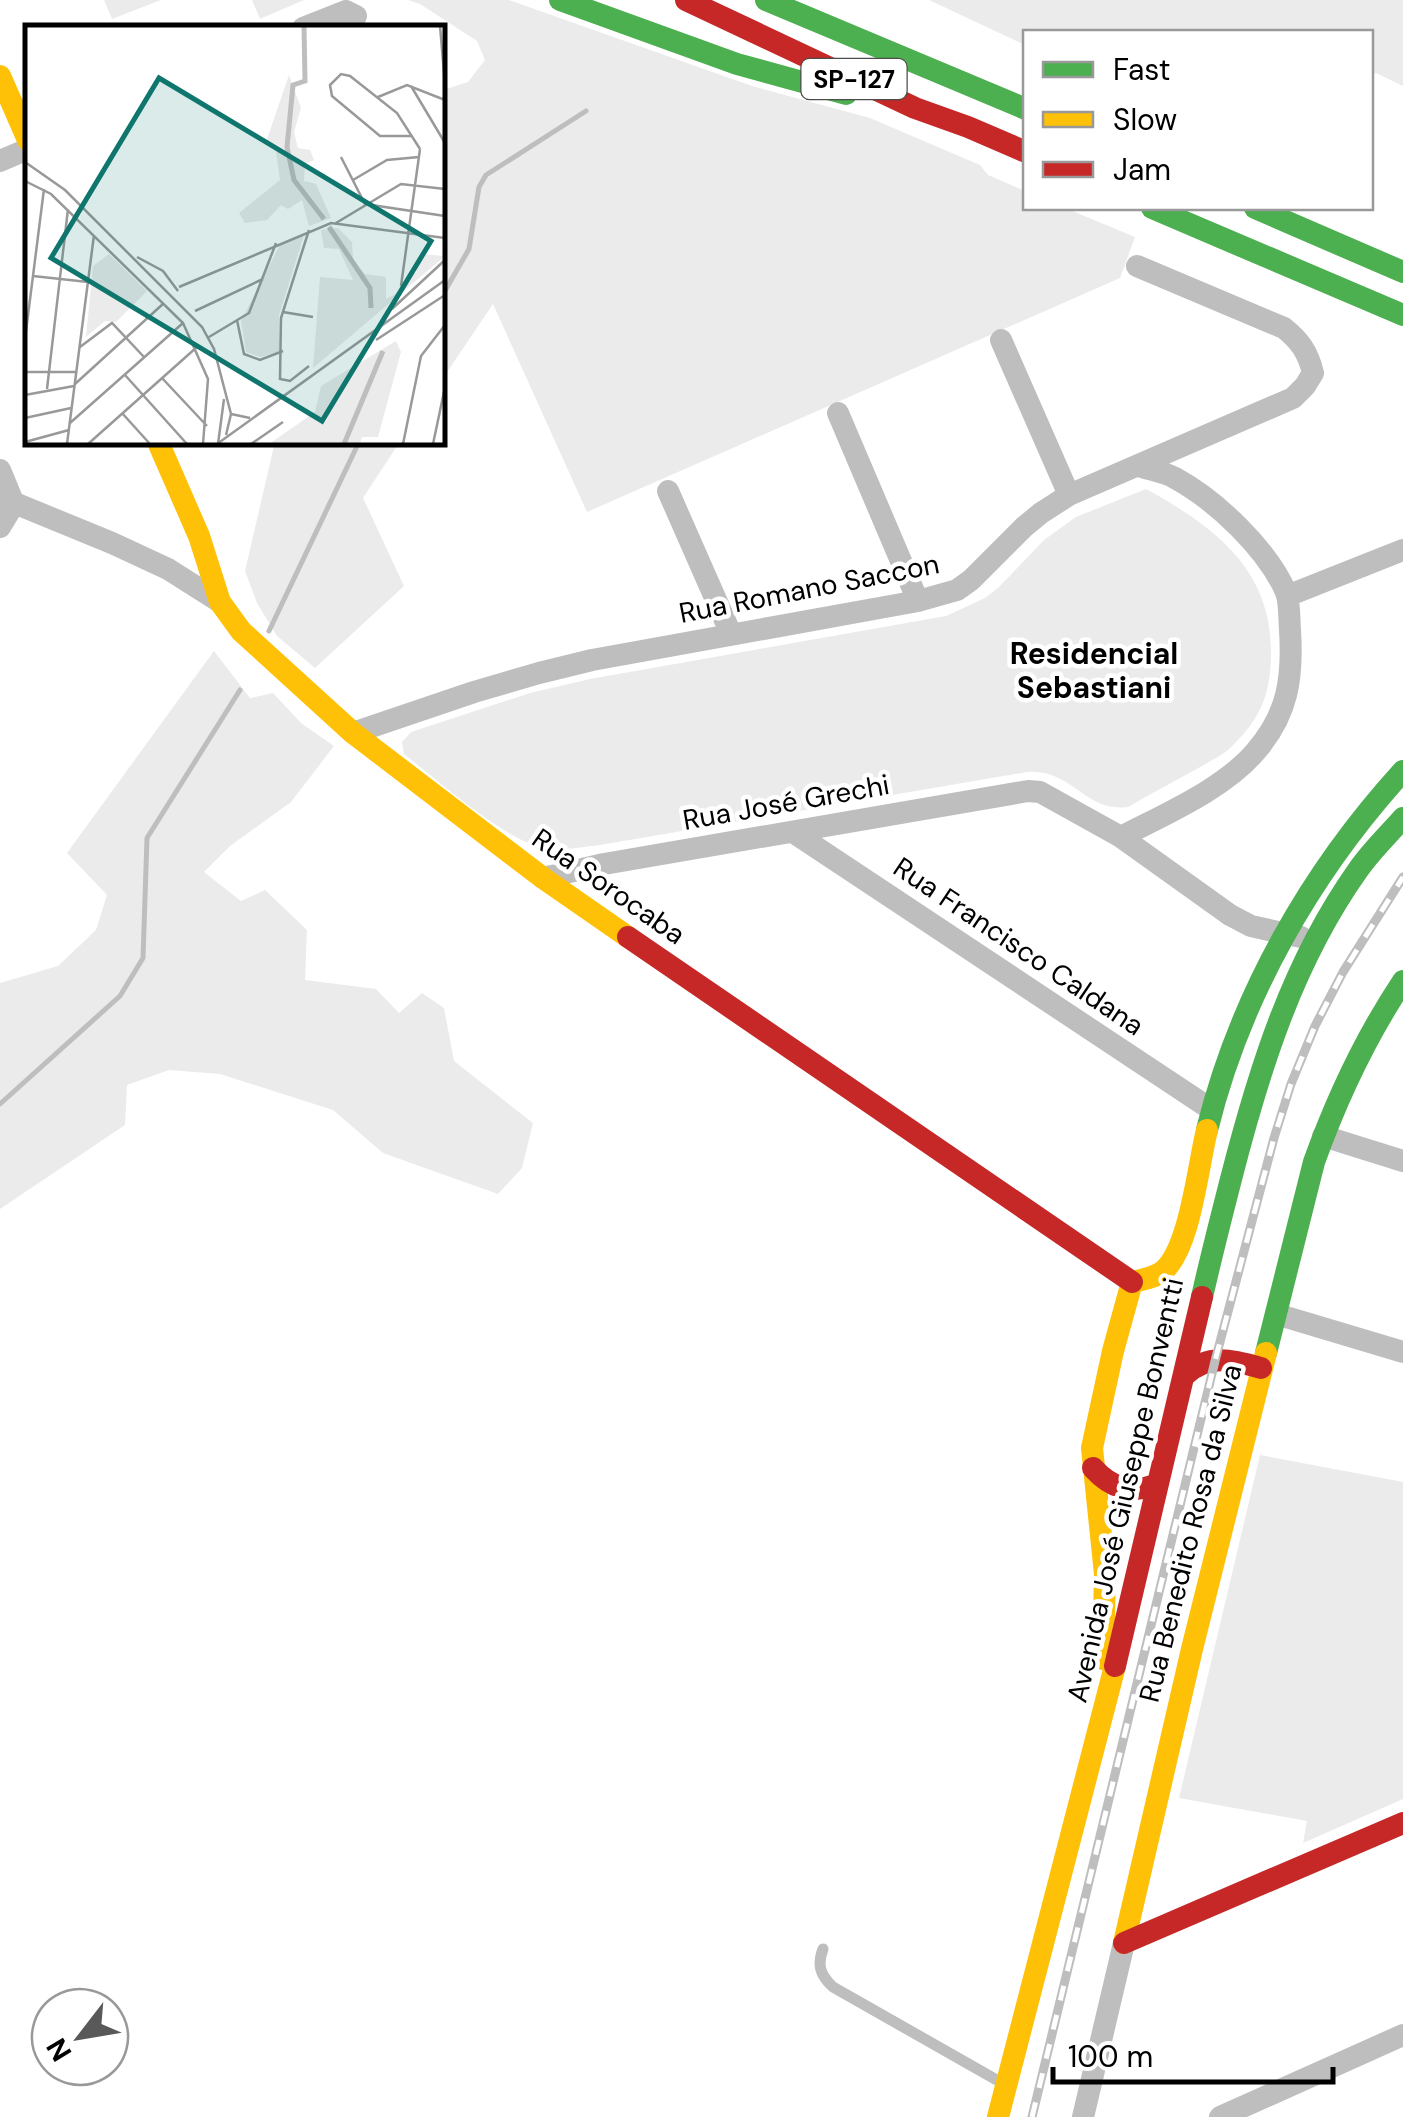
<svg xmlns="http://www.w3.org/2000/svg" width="1403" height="2117" font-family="'DM Sans',sans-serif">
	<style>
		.green { fill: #ebebeb }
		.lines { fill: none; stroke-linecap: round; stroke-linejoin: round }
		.stream { stroke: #bebebe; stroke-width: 5 }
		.lane { stroke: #bebebe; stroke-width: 11 }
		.street { stroke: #bebebe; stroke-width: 22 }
		.fast { stroke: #4caf50; stroke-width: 22 }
		.slow { stroke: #ffc107; stroke-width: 22 }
		.jam { stroke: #c62828; stroke-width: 22 }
		.rail-casing { stroke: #bebebe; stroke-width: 9 }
		.rail { stroke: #fff; stroke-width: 5; stroke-dasharray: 15; stroke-linecap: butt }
		.labels { text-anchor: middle; stroke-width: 9; stroke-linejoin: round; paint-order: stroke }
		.shield { fill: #fff; stroke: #4c4c4c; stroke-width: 2.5 }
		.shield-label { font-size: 25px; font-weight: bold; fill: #000 }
		.street-label { font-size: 28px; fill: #000; stroke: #fff }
		.neighbourhood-label { font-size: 30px; font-weight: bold; fill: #000; stroke: #fff }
		.inset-river { fill: none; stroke: #bebebe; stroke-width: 5 }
		.inset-road { fill: none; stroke: #999; stroke-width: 2.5 }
		.view { fill: #0f766e; fill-opacity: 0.15; stroke: #0f766e; stroke-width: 5 }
		.inset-edge { fill: none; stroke: #000; stroke-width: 5 }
	</style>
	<rect width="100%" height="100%" fill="#fff"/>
	<path class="green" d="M104,0H161L112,19Z
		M252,0H304L260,19Z
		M408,0H509L752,86L870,118L980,165L988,175L1025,191L1026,208H1065L1135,237L1120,278L587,512L493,304L443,378V90L468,82L485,60L477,41L420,4Z
		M929,0H1403V86L1376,73L1371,75L1370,32H1026L1025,45Z
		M280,442L399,443L363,498L404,586L315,668L277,636L257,603L245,571L274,446Z
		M1146,489C1215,527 1273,570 1271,656C1270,698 1259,721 1228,750C1218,758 1206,763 1195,770C1173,782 1150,794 1128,807C1085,813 1073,769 1027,772L600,845C582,847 564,851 545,848C508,843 436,779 404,754L402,742L411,732L530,693L590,679L946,616L985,598L999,587L1044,540L1076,517Z
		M214,651L250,698L273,693L301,723L334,746L291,802L230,846L204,872L241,901L265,890L307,930L305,980L376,989L399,1013L422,993L444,1008L454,1061L533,1123L522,1168L498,1194L383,1153L333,1110L220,1074L169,1070L127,1085L125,1125L0,1209V983L58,966L96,930L107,895L67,853Z
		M1260,1455L1403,1482V1799L1303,1843L1307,1821L1179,1798Z"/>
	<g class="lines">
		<path class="stream" d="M442,296L469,249L479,187L486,175L586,111
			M269,631L359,442
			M0,1104L120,996L143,958L147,838L240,690"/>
		<path class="lane" d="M823,1949C817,1965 820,1975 833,1987L1002,2083"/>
		<path class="street" d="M303,28L346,11L356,16
			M0,161L28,149
			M1001,340L1069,495
			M838,413L918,601
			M0,470L14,504L0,527
			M668,491L731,634
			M0,497L112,543L168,569L220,602
			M1287,596L1403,550
			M353,733L474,692L539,673L592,660L918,601L957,590L971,580L1024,527L1041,513L1069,495L1293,398L1305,386L1313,373C1308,352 1300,341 1284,328L1137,266
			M793,832L1212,1110
			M1121,837C1165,814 1224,789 1256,751C1288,714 1293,678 1290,630C1289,618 1290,603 1286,592C1267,549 1217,501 1175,478C1165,472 1151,470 1139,466
			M543,878L604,864L1028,791L1040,792L1121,837L1230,915L1251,926L1301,937
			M1323,1136L1403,1161
			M1276,1314L1403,1352
			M1083,2117L1124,1943
			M1220,2117L1403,2035"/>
		<path class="fast" d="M560,0L737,64L846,94
			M766,0L1026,109
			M1152,208L1403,315
			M1255,208L1403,272
			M1207,1130C1240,996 1311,872 1403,771
			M1202,1297C1211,1257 1221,1218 1231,1179C1259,1070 1292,963 1358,870C1371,851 1388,835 1403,818
			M1266,1353L1314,1162C1337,1098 1365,1038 1403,981"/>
		<path class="slow" d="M0,76L28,140
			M158,442L199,536L220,602L241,631L353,733L543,878L628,937
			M1103,1659L1105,1574L1092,1448L1113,1351L1132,1282C1142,1280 1153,1278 1162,1272C1190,1251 1198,1165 1207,1130
			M1124,1943L1192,1649L1266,1353
			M998,2117L1115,1666"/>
		<path class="jam" d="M686,0L915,108L968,127L1026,152
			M628,937L1132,1282
			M1185,1375C1208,1353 1233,1360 1261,1368
			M1093,1468C1112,1489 1131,1494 1158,1484
			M1115,1666L1202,1297
			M1124,1943L1403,1823"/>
		<g class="rail-casing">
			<path id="rail" d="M1032,2117L1216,1357L1274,1138L1291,1084L1315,1026L1343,972L1403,877"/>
		</g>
		<use href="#rail" class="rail"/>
	</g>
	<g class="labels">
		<rect class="shield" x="801.5" y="59" width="105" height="40" rx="8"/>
		<g class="shield-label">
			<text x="854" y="88">SP-127</text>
		</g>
		<g class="street-label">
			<text transform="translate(809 588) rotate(-11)" y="10">Rua Romano Saccon</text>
			<text transform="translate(786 802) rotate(-10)" y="10">Rua José Grechi</text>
			<text transform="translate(609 886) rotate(35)" y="10">Rua Sorocaba</text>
			<text transform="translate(1019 946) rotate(34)" y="10">Rua Francisco Caldana</text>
			<text transform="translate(1125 1490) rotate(-77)" y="10">Avenida José Giuseppe Bonventti</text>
			<text transform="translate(1190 1533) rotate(-76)" y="10">Rua Benedito Rosa da Silva</text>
		</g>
		<g class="neighbourhood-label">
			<text x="1094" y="664">Residencial<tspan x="1094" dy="34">Sebastiani</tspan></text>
		</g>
	</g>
	<g transform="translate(25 25)">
		<rect width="420" height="420" fill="#fff"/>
		<path d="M264,50L276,83L269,107L273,123L285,125L289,135L280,139L279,156L291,159L306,193L284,201L277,175L263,184L256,180L242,195L220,198L214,188L255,155L250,120L241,117ZM313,203L327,217L328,235L340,249L361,252V274L378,265L383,248H391L395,229L420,231L288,343L295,252L328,255L314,224L299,223L296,205ZM279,210L254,290L255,326L236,332L221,327L216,296L255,220ZM84,229L122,266L91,297L80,296L61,312L68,241ZM371,316L376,327L353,412H337L335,419H244L290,387L296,361Z" fill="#ebebeb"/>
		<path class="inset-river" d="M279,1L280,56L268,60L262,122L269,155L299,194M304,202L345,263L346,283M319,419L358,326"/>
		<path class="inset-road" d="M415,1L420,60M386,61L420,118M353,72L382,60L420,75M386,111H355L307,71L305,60L316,49L325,51L372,88L395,124M316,132L340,179L420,191M0,137L40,165L177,302L189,324L206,389M328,155L362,135L394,132M0,156L26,169L158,298L183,354L178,419M311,198L376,159L420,164M112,232L138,246L153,266M8,251L63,257M376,261L395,124M154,262L306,198L420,213M367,284L420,235M170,286L238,254M258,287L288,292M212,295L219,329L235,335L258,326M184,312L224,288L251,218M0,314L19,164M351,315L420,270M55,322L87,298L119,332M284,341L265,356L255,354L256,293L284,205M0,347H51M100,350L162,419M137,353L182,401M50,359L139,278M22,364L43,184M0,370L49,361M97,388L125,419M0,393L46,383M45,398L158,298M201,410L206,389L225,393M0,417L44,405M42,419L69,210M63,419L172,322M192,419L420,255M193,419L199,374M226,419L258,397M378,419L396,331L420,300M408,419L420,362"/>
		<path class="view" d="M134,53L406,216L297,396L26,233Z"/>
		<rect width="420" height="420" class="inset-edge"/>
	</g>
	<rect x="1023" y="30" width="350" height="180" fill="#ffffff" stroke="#999999" stroke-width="2.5"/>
	<rect x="1043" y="62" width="50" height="15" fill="#4caf50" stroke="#999999" stroke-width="2.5"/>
	<text x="1113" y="80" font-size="30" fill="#000000">Fast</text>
	<rect x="1043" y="112" width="50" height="15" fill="#ffc107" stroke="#999999" stroke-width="2.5"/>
	<text x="1113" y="130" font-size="30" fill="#000000">Slow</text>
	<rect x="1043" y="162" width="50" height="15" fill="#c62828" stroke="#999999" stroke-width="2.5"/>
	<text x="1113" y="180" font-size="30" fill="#000000">Jam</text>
	<g transform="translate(80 2037) rotate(239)"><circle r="48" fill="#ffffff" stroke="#999999" stroke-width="2.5"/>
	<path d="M0-8L18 38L0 25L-18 38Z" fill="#595959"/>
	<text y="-15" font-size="28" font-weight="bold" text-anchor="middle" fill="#000000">N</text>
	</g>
	<path d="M1053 2067v15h280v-15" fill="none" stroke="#000000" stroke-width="5"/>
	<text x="1068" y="2067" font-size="30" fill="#000000" stroke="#ffffff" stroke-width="8" paint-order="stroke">100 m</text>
</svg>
